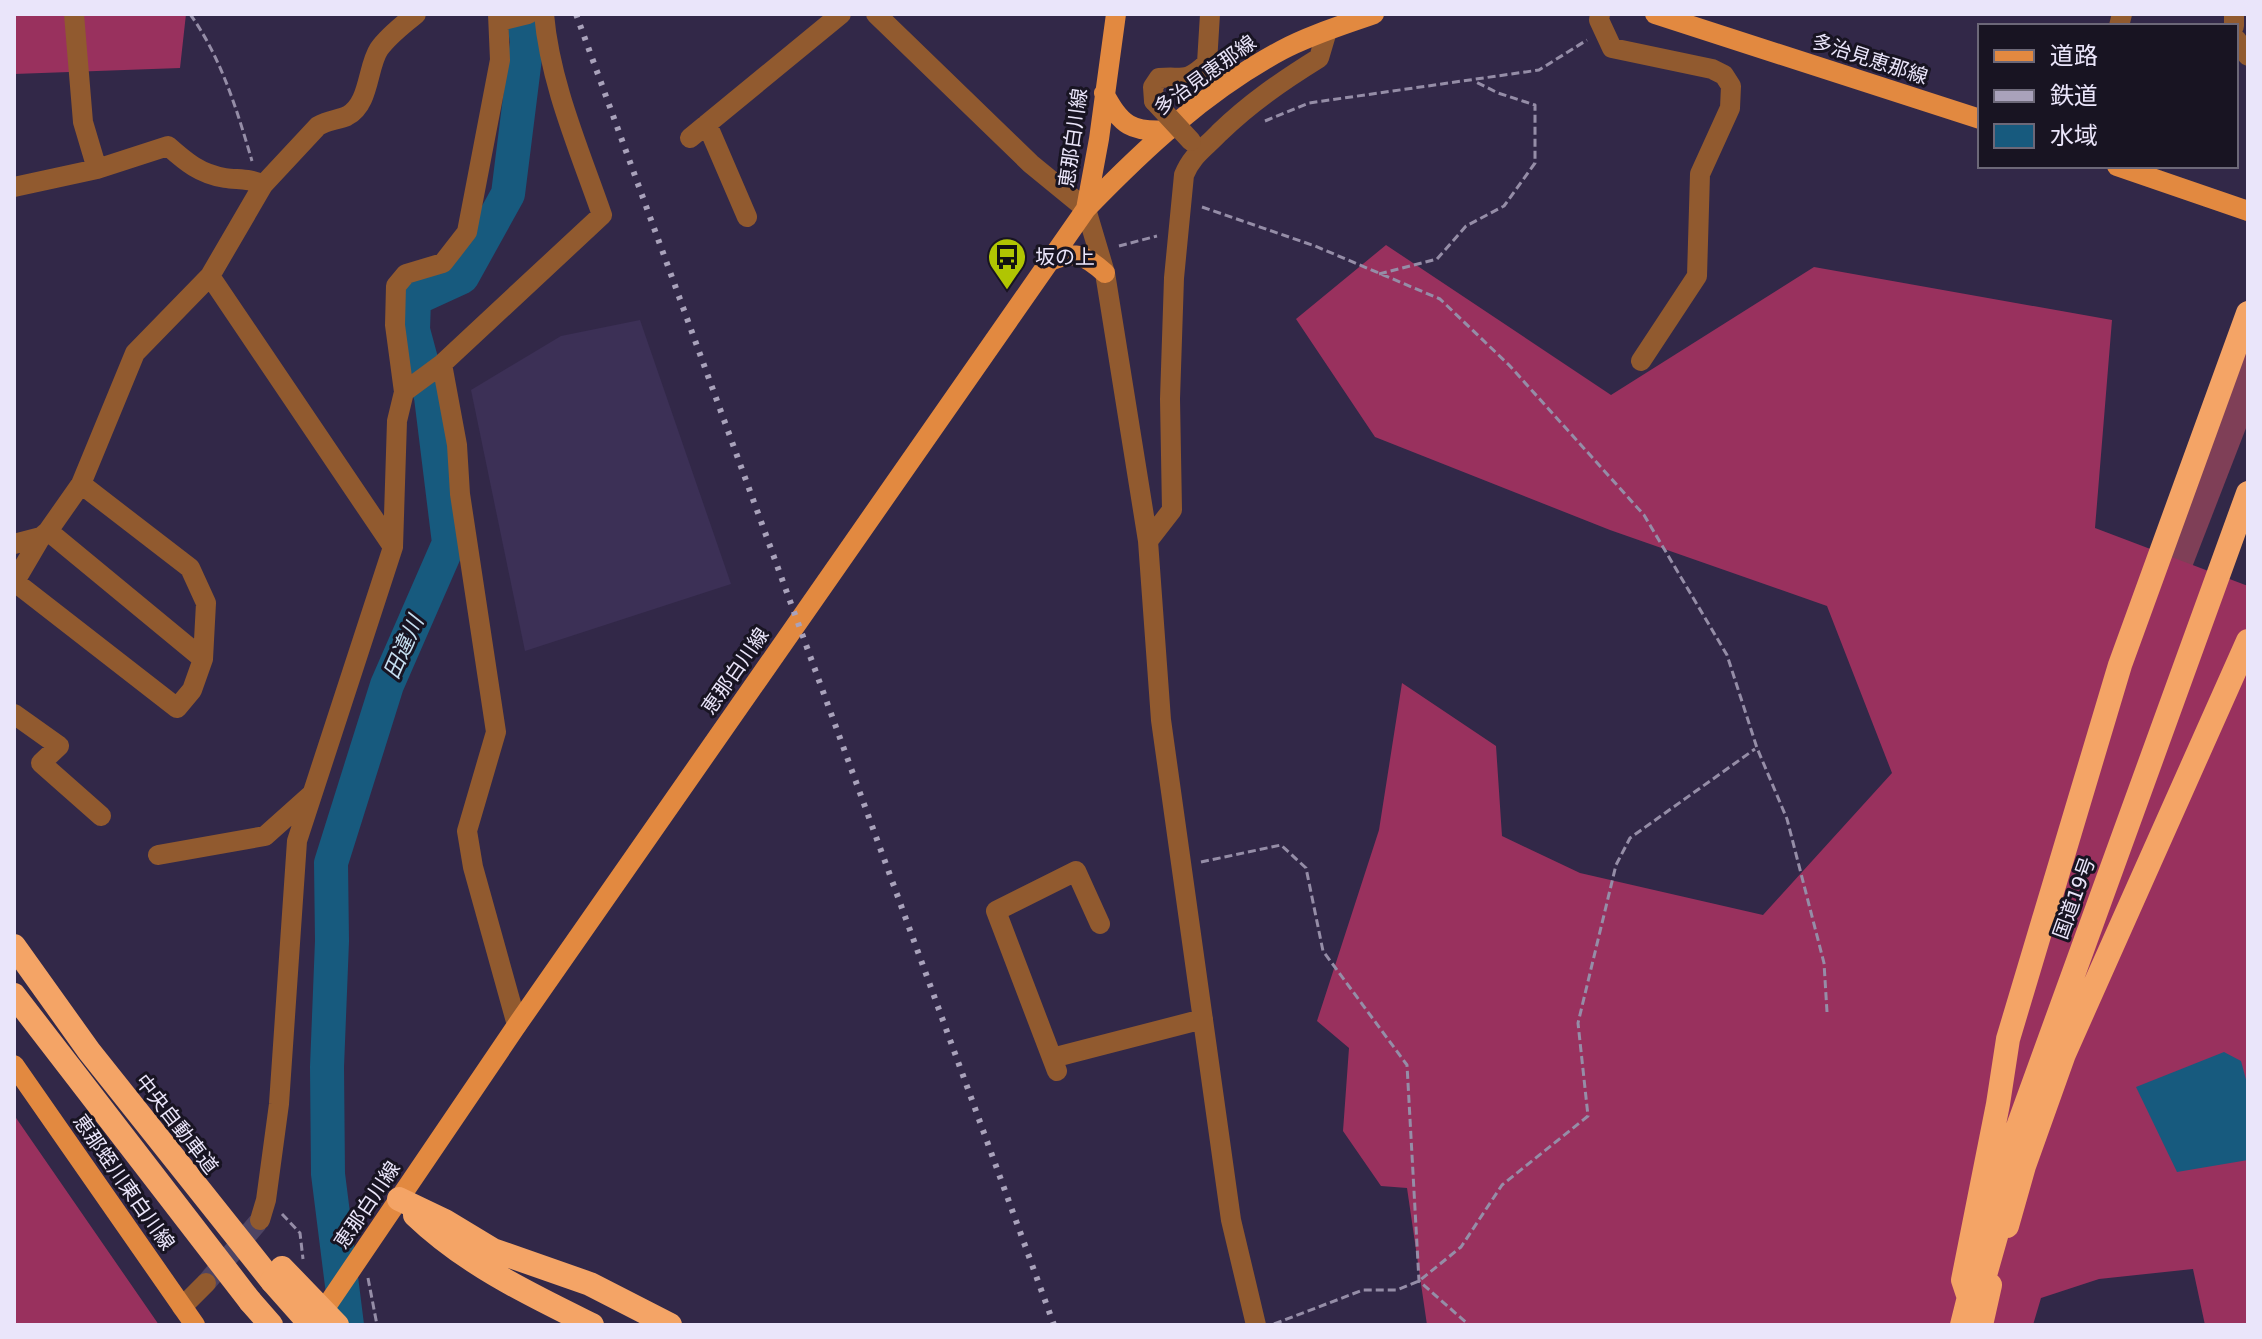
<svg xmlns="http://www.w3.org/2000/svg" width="2262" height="1339" font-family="'DejaVu Sans','Noto Sans JP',sans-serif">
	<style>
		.built { fill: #3c3056 }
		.green { fill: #7f3f57 }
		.forest { fill: #99315e }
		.water { fill: #175a7e }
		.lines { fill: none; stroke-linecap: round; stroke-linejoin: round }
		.river { stroke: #175a7e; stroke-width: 34 }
		.minor-tunnel { stroke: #4e4463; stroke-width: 20; stroke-dasharray: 20 10; stroke-linecap: butt }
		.path { stroke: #958da7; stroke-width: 3; stroke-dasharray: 8 4; stroke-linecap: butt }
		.minor { stroke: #915a2f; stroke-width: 20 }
		.major { stroke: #e28940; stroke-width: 20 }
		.highway { stroke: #f4a466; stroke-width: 24 }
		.rail { stroke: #a9a2bb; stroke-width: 6; stroke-dasharray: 4 8; stroke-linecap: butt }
		.minor-bridge { stroke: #915a2f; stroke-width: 20 }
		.highway-bridge { stroke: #f4a466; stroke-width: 24 }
		.labels { text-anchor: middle; stroke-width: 6; stroke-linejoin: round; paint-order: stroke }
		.street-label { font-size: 20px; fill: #eae5fa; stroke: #181422 }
		.poi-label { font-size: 20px; fill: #eae5fa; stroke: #181422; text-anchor: start }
		.water-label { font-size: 22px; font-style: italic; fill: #c5deef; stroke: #181422 }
	</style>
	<rect width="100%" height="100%" fill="#322848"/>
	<path class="built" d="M640,320L731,584L525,651L471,390L561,336Z"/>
	<path class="green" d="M2248,345V423L2172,619L2125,681Z"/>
	<path class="forest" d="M14,14H186L180,68L14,74Z
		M1386,245L1611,395L1814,267L2112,320L2095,528L2248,586V1325H2205L2193,1269L2099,1279L2041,1298L2033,1325H1427L1407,1188L1381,1186L1343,1131L1349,1048L1317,1021L1379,830L1402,683L1496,746L1502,836L1580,873L1763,915L1892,773L1827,606L1610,530L1375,437L1296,319Z
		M14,1115L159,1325H14Z"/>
	<path class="water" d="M2224,1052L2241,1061L2248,1087V1160L2177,1172L2136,1087Z"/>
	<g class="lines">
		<path class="river" d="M347,1325L328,1174L327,1067L332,941L331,863L387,685L449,543L431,397L413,330L414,299L462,277L508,194L527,42L523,14"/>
		<path class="minor-tunnel" d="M206,1283L260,1220"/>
		<path class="path" d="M190,14C221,57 237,110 252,161
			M1265,121L1309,103L1539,70L1587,40
			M1202,207L1315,246L1440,299L1509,365L1644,515L1727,655L1757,748L1787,819L1824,963L1827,1012
			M1119,246L1157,236
			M1379,274L1437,259L1466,226L1504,206L1535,163V105L1498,93L1474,81
			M1201,862L1281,845L1306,868L1323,951L1407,1065L1419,1281L1469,1325
			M282,1214L300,1233L303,1259
			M368,1278L377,1325
			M1274,1324L1363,1290H1397L1419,1281L1461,1247L1502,1185L1588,1116L1578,1023L1616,865L1630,838L1755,749"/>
		<path class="minor" d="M74,14L83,122L97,169
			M876,14L1031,164L1086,209L1105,273L1148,541L1161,720L1231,1220L1256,1325
			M1600,14L1599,20L1612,48L1712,69L1724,75L1731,86L1730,108L1700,174L1697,276L1641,361
			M2234,14V26
			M500,21L528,14
			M2119,26L2122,14
			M2236,39L2248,56
			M1154,101L1153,87L1159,78C1184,76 1186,83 1207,63L1210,14
			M707,124L747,217
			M690,138L841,14
			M14,187L97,169L168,146C186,162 200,174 225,178C238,180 250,178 263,185
			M210,276L393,547
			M442,364L457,445L460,494L496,732L467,831L473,867L517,1025
			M404,392L442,364L602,215C579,149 550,83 544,14
			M48,531L203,659
			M1148,541L1172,510L1170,399L1174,278L1184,175C1192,155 1205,148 1219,133C1250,103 1282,81 1319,58L1327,31
			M14,544L41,537L48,531L81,484L135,353L210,276L263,185L318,126C328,120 338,120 347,116C370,104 367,67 379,49C389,35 403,25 416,14
			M15,582L177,708L192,690L203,659L206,603L190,568L81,484
			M14,583L41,537
			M14,714L59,746L41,763L101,816
			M158,855L265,836L312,794
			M1052,1058L1203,1019
			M1057,1071L996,911L1076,871L1100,924
			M260,1220L266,1200L279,1104L297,841L393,547L397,421L404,392L395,325L396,286L406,274L443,263L467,232L500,60L498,14
			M182,1307L206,1283"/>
		<path class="major" d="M1655,14L1980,119
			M1104,93C1120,125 1132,133 1169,130
			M2117,166L2248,211
			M1086,209C1144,149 1207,90 1282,50C1310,35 1343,25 1374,14
			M1048,262C1074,250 1084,254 1105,273
			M14,1065L195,1325
			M315,1323L517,1025L1086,209L1099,139L1116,14"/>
		<path class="highway" d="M14,946L89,1051L272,1281
			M14,995L250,1301
			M399,1199L445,1221L493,1250L590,1284L670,1325
			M415,1215C466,1264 529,1294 592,1325
			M1989,1222L2012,1143L2248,493
			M2007,1226L2024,1166L2064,1054L2248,641
			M1968,1295L1963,1280L1998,1104L2008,1039L2120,665L2248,313
			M1978,1300L2004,1208
			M1962,1325L1973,1281
			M1981,1325L1990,1285"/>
		<path class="rail" d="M576,14L1054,1325"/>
		<path class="minor-bridge" d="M1154,101L1191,141"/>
		<path class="highway-bridge" d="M282,1268L337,1325
			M272,1281L311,1325
			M250,1301L271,1325"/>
	</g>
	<defs>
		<g id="bus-pin" transform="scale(2)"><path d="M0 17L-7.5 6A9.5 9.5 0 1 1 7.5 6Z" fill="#b0c502" stroke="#181422"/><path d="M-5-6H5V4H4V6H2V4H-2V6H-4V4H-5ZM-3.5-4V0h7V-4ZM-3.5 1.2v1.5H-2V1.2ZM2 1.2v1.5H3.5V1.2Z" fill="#111"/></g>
	</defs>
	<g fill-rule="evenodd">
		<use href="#bus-pin" x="1007" y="257"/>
	</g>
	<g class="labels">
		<g class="street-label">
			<text transform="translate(1870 59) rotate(18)" y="7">多治見恵那線</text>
			<text transform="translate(1205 75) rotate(-36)" y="7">多治見恵那線</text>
			<text transform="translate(1073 138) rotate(-82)" y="7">恵那白川線</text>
			<text transform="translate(735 671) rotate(-55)" y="7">恵那白川線</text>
			<text transform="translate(2074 898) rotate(-70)" y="7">国道19号</text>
			<text transform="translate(177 1124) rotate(52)" y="7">中央自動車道</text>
			<text transform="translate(124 1182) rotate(55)" y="7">恵那蛭川東白川線</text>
			<text transform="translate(367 1205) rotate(-56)" y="7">恵那白川線</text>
		</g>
		<g class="poi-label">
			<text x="1035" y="264">坂の上</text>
		</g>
		<g class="water-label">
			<text transform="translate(403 647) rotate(-66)" y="8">田違川</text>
		</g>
	</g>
	<rect width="2262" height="1339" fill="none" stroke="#eae5fa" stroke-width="32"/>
	<rect x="1978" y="24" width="260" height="144" fill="#181422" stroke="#6c6878" stroke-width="2"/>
	<rect x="1994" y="50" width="40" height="12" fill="#e28940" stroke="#6c6878" stroke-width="2"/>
	<text x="2050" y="64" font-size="24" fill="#eae5fa">道路</text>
	<rect x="1994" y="90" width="40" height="12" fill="#a9a2bb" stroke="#6c6878" stroke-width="2"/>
	<text x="2050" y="104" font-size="24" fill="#eae5fa">鉄道</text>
	<rect x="1994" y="124" width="40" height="24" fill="#175a7e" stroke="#6c6878" stroke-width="2"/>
	<text x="2050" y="144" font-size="24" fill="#eae5fa">水域</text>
</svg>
